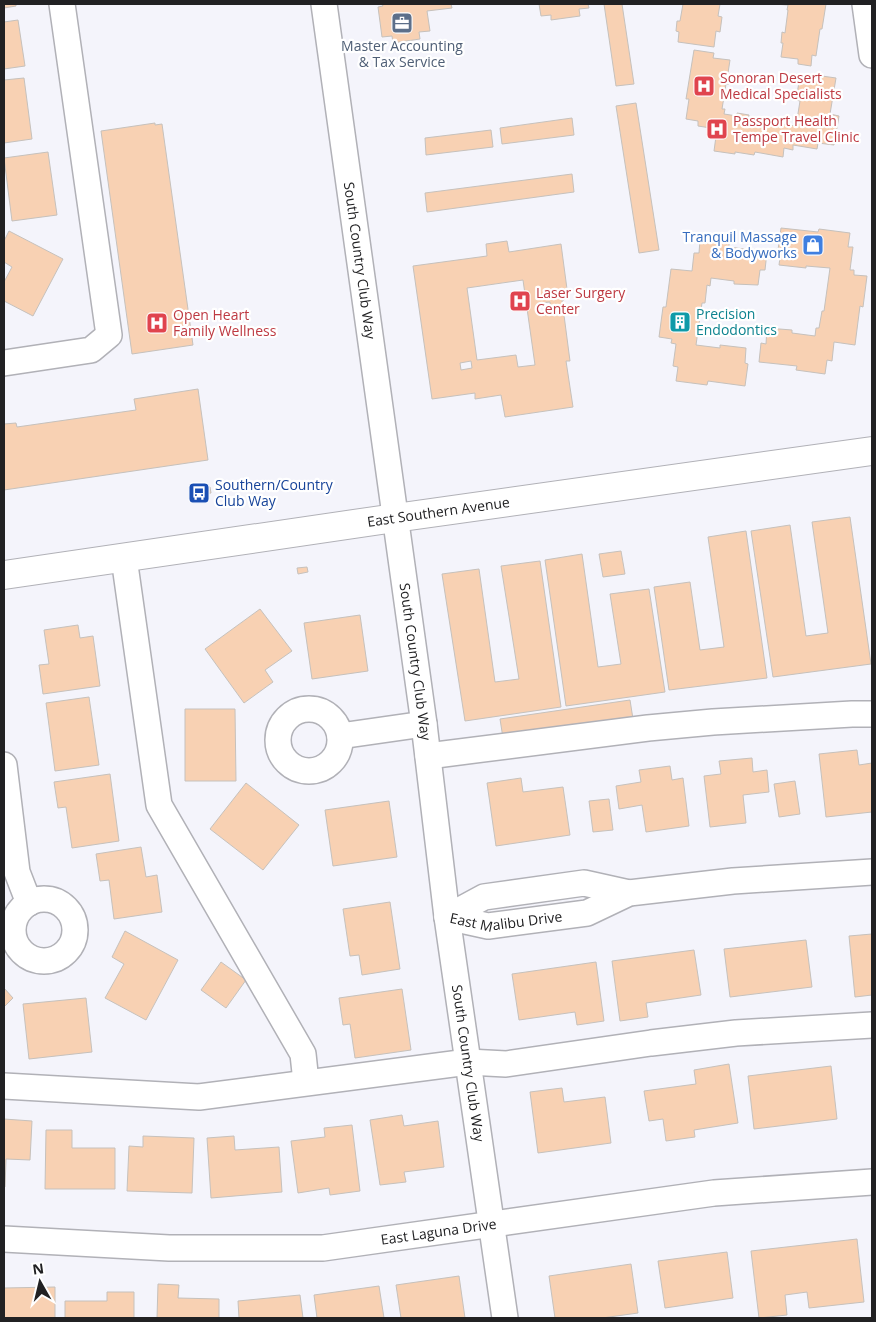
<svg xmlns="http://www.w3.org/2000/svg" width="876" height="1322" font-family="'Open Sans',sans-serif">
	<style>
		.building { fill: #f8d1b3; stroke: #c6c1bc; fill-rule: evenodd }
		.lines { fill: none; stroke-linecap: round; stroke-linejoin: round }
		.minor-casing { stroke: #b1b1b7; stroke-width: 28 }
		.major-casing { stroke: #b1b1b7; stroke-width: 30 }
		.minor { stroke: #fff; stroke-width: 25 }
		.major { stroke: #fff; stroke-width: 28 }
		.labels { text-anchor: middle; stroke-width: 4.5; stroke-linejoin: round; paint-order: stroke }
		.service-label { font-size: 14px; fill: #4e5e75; stroke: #fff }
		.health-label { font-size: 14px; fill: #be3a42; stroke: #fff; text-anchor: start }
		.shop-label { font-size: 14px; fill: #366cbe; stroke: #fff; text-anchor: end }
		.street-label { font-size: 14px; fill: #212123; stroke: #fff }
		.culture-label { font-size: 14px; fill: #0d838f; stroke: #fff; text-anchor: start }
		.transit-label { font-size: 14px; fill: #164399; stroke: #fff; text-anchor: start }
	</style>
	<rect width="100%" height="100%" fill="#f4f4fb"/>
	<path class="building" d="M4,4H16V6L4,8Z
		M382,4H451L452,8L427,11L430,31L419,32L420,39L393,43L392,36L382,37L378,7L383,6Z
		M539,4H588L589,8L579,9L580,16L551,20V15L541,16Z
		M604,4H622L634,84L616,86Z
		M683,4H720L718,16L722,17L720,32L716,31L714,47L678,42L679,32L676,31L677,21H680Z
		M774,4H826L822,29H820L816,56L812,55L811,66L798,64V59L781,57L783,43H781L782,32L785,33L788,10H787L788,5Z
		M18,20L25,66L4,69V22Z
		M694,50L714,53L713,58L730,60L728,73L730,74L729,84H726L722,109H725L724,114L737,116V113L749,115L748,119L796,126L800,101L796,100L800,76L815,78V75L836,78L830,114L839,116L834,145L818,143L817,149L793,145V150L784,148L783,157L755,152L754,155L735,152V154L714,151L717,129L698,126V121L686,119L689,99H686Z
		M24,78L32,139L4,143V80Z
		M636,103L659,250L639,253L616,106Z
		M572,118L574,135L502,144L500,128Z
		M155,123V125L162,124L193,345L132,354L101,131Z
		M491,130L493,147L426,155L425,138Z
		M48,152L57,215L12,221L4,158Z
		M572,174L574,192L427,212L425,193Z
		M781,228L818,232L819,229L850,233L848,247H853L850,270H854V275L867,276L863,307L860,306L855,345L834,342L832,361L827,360L825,374L796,370L797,366L759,362L761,343L766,344L767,328L792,330V333L815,336L816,328H819L822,311H824L830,268L806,266V268L779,265L781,250H778Z
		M9,231L63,259L33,316L4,301V282L12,267L4,262V241Z
		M700,240L729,243V247L767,252L765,270H760L758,285L734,284V281L711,278L710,286L707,285L705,303H702L696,345L720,348V345L746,348L745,363L748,364L745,386L708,381L707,385L676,381L678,367L673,366L676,344L671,343L672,339L659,337L663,307H666L671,269L692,271L694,253H699Z
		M507,241L509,252L561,244L567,289L563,290L564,300H562L570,361H566L573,407L505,417L501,395L475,399V393L432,399L413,266L487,256L486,244ZM523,280L535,365L518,367L516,355L477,360L467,288ZM550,302L551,312L539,313L538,303ZM471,361L472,368L461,370L460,363Z
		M198,389L208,460L4,490V424L16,423L17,427L136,410L134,399Z
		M210,487L211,493L191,496L190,489Z
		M850,517L871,664L773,677L751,531L790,525L806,636L828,633L812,522Z
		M746,531L767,678L669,690L654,587L690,582L700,650L724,647L708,537Z
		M621,551L625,574L603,577L599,554Z
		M582,554L598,667L621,664L610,594L649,589L665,692L566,706L545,560Z
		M540,561L561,707L465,721L442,574L479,569L495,682L519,679L501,566Z
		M307,567L308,572L298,574L297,568Z
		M260,609L292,651L265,670L273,682L244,703L205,649Z
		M360,615L368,671L312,679L304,623Z
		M78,625L80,638L93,636L100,686L43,694L39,665L49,664L44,630Z
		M89,697L99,765L55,771L46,703Z
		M630,700L633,719L503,738L500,719Z
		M185,709H235L236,781H185Z
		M857,750L859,765L872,763V812L826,817L819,754Z
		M752,758L753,772L767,770L769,792L743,795L746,823L710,827L704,776L721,774L719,761Z
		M670,766L672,780L683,778L689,826L646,832L642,805L619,809L616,786L641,782L639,770Z
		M110,774L119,841L72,848L66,807L58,808L54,782Z
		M521,778L523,792L563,787L570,835L496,846L487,783Z
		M795,781L800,814L779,817L774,784Z
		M246,783L299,825L263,870L210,829Z
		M609,799L613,830L593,832L589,801Z
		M389,801L397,857L333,866L325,810Z
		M141,847L146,877L157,875L162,912L114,919L109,880L100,881L96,854Z
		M390,902L400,969L362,975L359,955L350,956L343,909Z
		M125,931L178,960L146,1020L105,998L124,964L112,957Z
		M872,934V995L855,997L849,936Z
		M806,940L812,987L730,997L724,949Z
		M694,950L701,995L646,1003L648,1017L620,1021L612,961Z
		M221,962L246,980L226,1008L201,990Z
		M596,962L604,1021L577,1025L575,1012L519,1020L512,974Z
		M4,988L13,998L4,1007Z
		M402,989L411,1050L355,1058L350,1024L343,1025L339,998Z
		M86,998L92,1052L29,1059L23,1004Z
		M729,1064L738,1123L694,1130L695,1137L666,1141L663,1119L649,1121L644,1091L696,1084L694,1070Z
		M831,1066L837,1119L754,1129L748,1076Z
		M562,1088L564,1102L605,1097L611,1143L538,1153L530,1092Z
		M402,1115L404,1126L438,1121L444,1167L404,1172L406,1182L380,1185L370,1120Z
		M4,1119L32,1121L30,1160L6,1159L5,1187H4Z
		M352,1125L360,1191L330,1195L329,1188L298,1193L291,1141L325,1137L324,1128Z
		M46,1130H72V1148H115V1189H45Z
		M143,1136L194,1138L192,1193L127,1191L129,1146L143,1147Z
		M234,1136L235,1150L279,1147L282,1192L211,1198L207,1138Z
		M857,1239L864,1302L809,1308L807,1292L785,1295L787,1315L759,1318L751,1251Z
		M727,1252L733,1298L665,1308L658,1261Z
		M631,1264L638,1313L602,1318H555L549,1276Z
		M459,1276L465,1318H401L396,1285Z
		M158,1284L179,1285L178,1298L219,1299V1318H157Z
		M379,1286L384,1318H317L314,1295Z
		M55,1287V1318H4V1288Z
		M107,1292H134V1318H65V1301H107Z
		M300,1295L303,1318H239L238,1301Z"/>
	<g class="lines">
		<g class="minor-casing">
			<g id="minor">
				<path id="s1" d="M324,4L424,724L447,917L505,1318"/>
				<path d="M865,4L872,55"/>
				<path d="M4,363L91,350L109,335L62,4"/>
				<path d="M124,558L159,805L303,1054L306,1082"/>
				<circle cx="309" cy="740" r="31"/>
				<path d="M340,736L424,724"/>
				<path d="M428,756L648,728L713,722L852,714H872"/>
				<path d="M4,765L17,872L29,903"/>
				<circle cx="44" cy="930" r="31"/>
				<path id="s2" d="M447,917L488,926L587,913L629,893L733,881L872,872"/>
				<path d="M447,917L484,897L584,883L629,893"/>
				<path d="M4,1086L199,1097L468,1062L506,1064L651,1043L736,1033L872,1025"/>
				<path id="s3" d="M4,1239L169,1248H323L714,1193L872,1182"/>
			</g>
		</g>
		<g class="major-casing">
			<g id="major">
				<path id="s4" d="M4,575L395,518L872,451"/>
			</g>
		</g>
		<use href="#minor" class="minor"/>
		<use href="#major" class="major"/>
	</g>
	<defs>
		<g id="office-square" transform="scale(1.125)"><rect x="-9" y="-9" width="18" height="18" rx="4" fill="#5c6f8a" stroke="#fff"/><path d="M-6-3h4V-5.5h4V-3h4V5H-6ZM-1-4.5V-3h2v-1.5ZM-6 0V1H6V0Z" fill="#fff"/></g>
		<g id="hospital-square" transform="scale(1.125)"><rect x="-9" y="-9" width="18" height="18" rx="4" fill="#e0444e" stroke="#fff"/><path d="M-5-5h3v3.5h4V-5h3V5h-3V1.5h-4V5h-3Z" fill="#fff"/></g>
		<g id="shop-square" transform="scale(1.125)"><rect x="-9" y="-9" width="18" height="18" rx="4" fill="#3f7fe0" stroke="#fff"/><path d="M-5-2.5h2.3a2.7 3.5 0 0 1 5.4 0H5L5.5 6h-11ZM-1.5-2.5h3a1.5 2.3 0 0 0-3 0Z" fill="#fff"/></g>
		<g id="building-square" transform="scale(1.125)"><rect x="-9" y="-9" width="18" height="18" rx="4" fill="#0f9aa8" stroke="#fff"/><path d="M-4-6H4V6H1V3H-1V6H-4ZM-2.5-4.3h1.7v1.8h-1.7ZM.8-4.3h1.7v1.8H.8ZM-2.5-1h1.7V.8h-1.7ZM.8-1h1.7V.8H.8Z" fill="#fff"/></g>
		<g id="bus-square" transform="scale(1.125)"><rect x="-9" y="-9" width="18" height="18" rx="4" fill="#1a4fb4" stroke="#fff"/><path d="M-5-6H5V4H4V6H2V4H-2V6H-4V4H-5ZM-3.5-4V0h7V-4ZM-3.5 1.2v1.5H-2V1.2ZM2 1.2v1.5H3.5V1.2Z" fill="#fff"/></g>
	</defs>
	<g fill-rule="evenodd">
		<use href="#office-square" x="402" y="23"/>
		<use href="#hospital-square" x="704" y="86"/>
		<use href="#hospital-square" x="717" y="129"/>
		<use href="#shop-square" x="813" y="245"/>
		<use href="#hospital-square" x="520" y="301"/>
		<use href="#building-square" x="680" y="322"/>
		<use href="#hospital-square" x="157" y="323"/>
		<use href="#bus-square" x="199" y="493"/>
	</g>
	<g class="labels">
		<g class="service-label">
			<text x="402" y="51">Master Accounting<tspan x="402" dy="16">&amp; Tax Service</tspan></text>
		</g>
		<g class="health-label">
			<text x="720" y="83">Sonoran Desert<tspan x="720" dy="16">Medical Specialists</tspan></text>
			<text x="733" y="126">Passport Health<tspan x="733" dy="16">Tempe Travel Clinic</tspan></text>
			<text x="536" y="298">Laser Surgery<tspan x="536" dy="16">Center</tspan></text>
			<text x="173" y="320">Open Heart<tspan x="173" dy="16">Family Wellness</tspan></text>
		</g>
		<g class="shop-label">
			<text x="797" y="242">Tranquil Massage<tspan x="797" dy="16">&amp; Bodyworks</tspan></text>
		</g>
		<g class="street-label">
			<text dy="5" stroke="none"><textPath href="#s1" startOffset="259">South Country Club Way</textPath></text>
			<text dy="5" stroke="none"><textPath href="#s4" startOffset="439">East Southern Avenue</textPath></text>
			<text dy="5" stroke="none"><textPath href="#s1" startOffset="664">South Country Club Way</textPath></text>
			<text dy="5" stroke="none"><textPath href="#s2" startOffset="60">East Malibu Drive</textPath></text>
			<text dy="5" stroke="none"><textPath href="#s1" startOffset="1069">South Country Club Way</textPath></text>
			<text dy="5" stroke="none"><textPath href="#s3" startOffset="436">East Laguna Drive</textPath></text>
		</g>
		<g class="culture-label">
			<text x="696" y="319">Precision<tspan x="696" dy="16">Endodontics</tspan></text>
		</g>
		<g class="transit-label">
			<text x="215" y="490">Southern/Country<tspan x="215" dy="16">Club Way</tspan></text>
		</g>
	</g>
	<rect width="876" height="1322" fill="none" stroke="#212123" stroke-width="10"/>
	<g transform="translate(40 1282) rotate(352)" stroke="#ffffff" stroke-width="4" paint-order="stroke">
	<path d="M0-4L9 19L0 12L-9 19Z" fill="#212123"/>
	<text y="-8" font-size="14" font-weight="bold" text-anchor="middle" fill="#212123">N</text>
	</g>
</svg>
